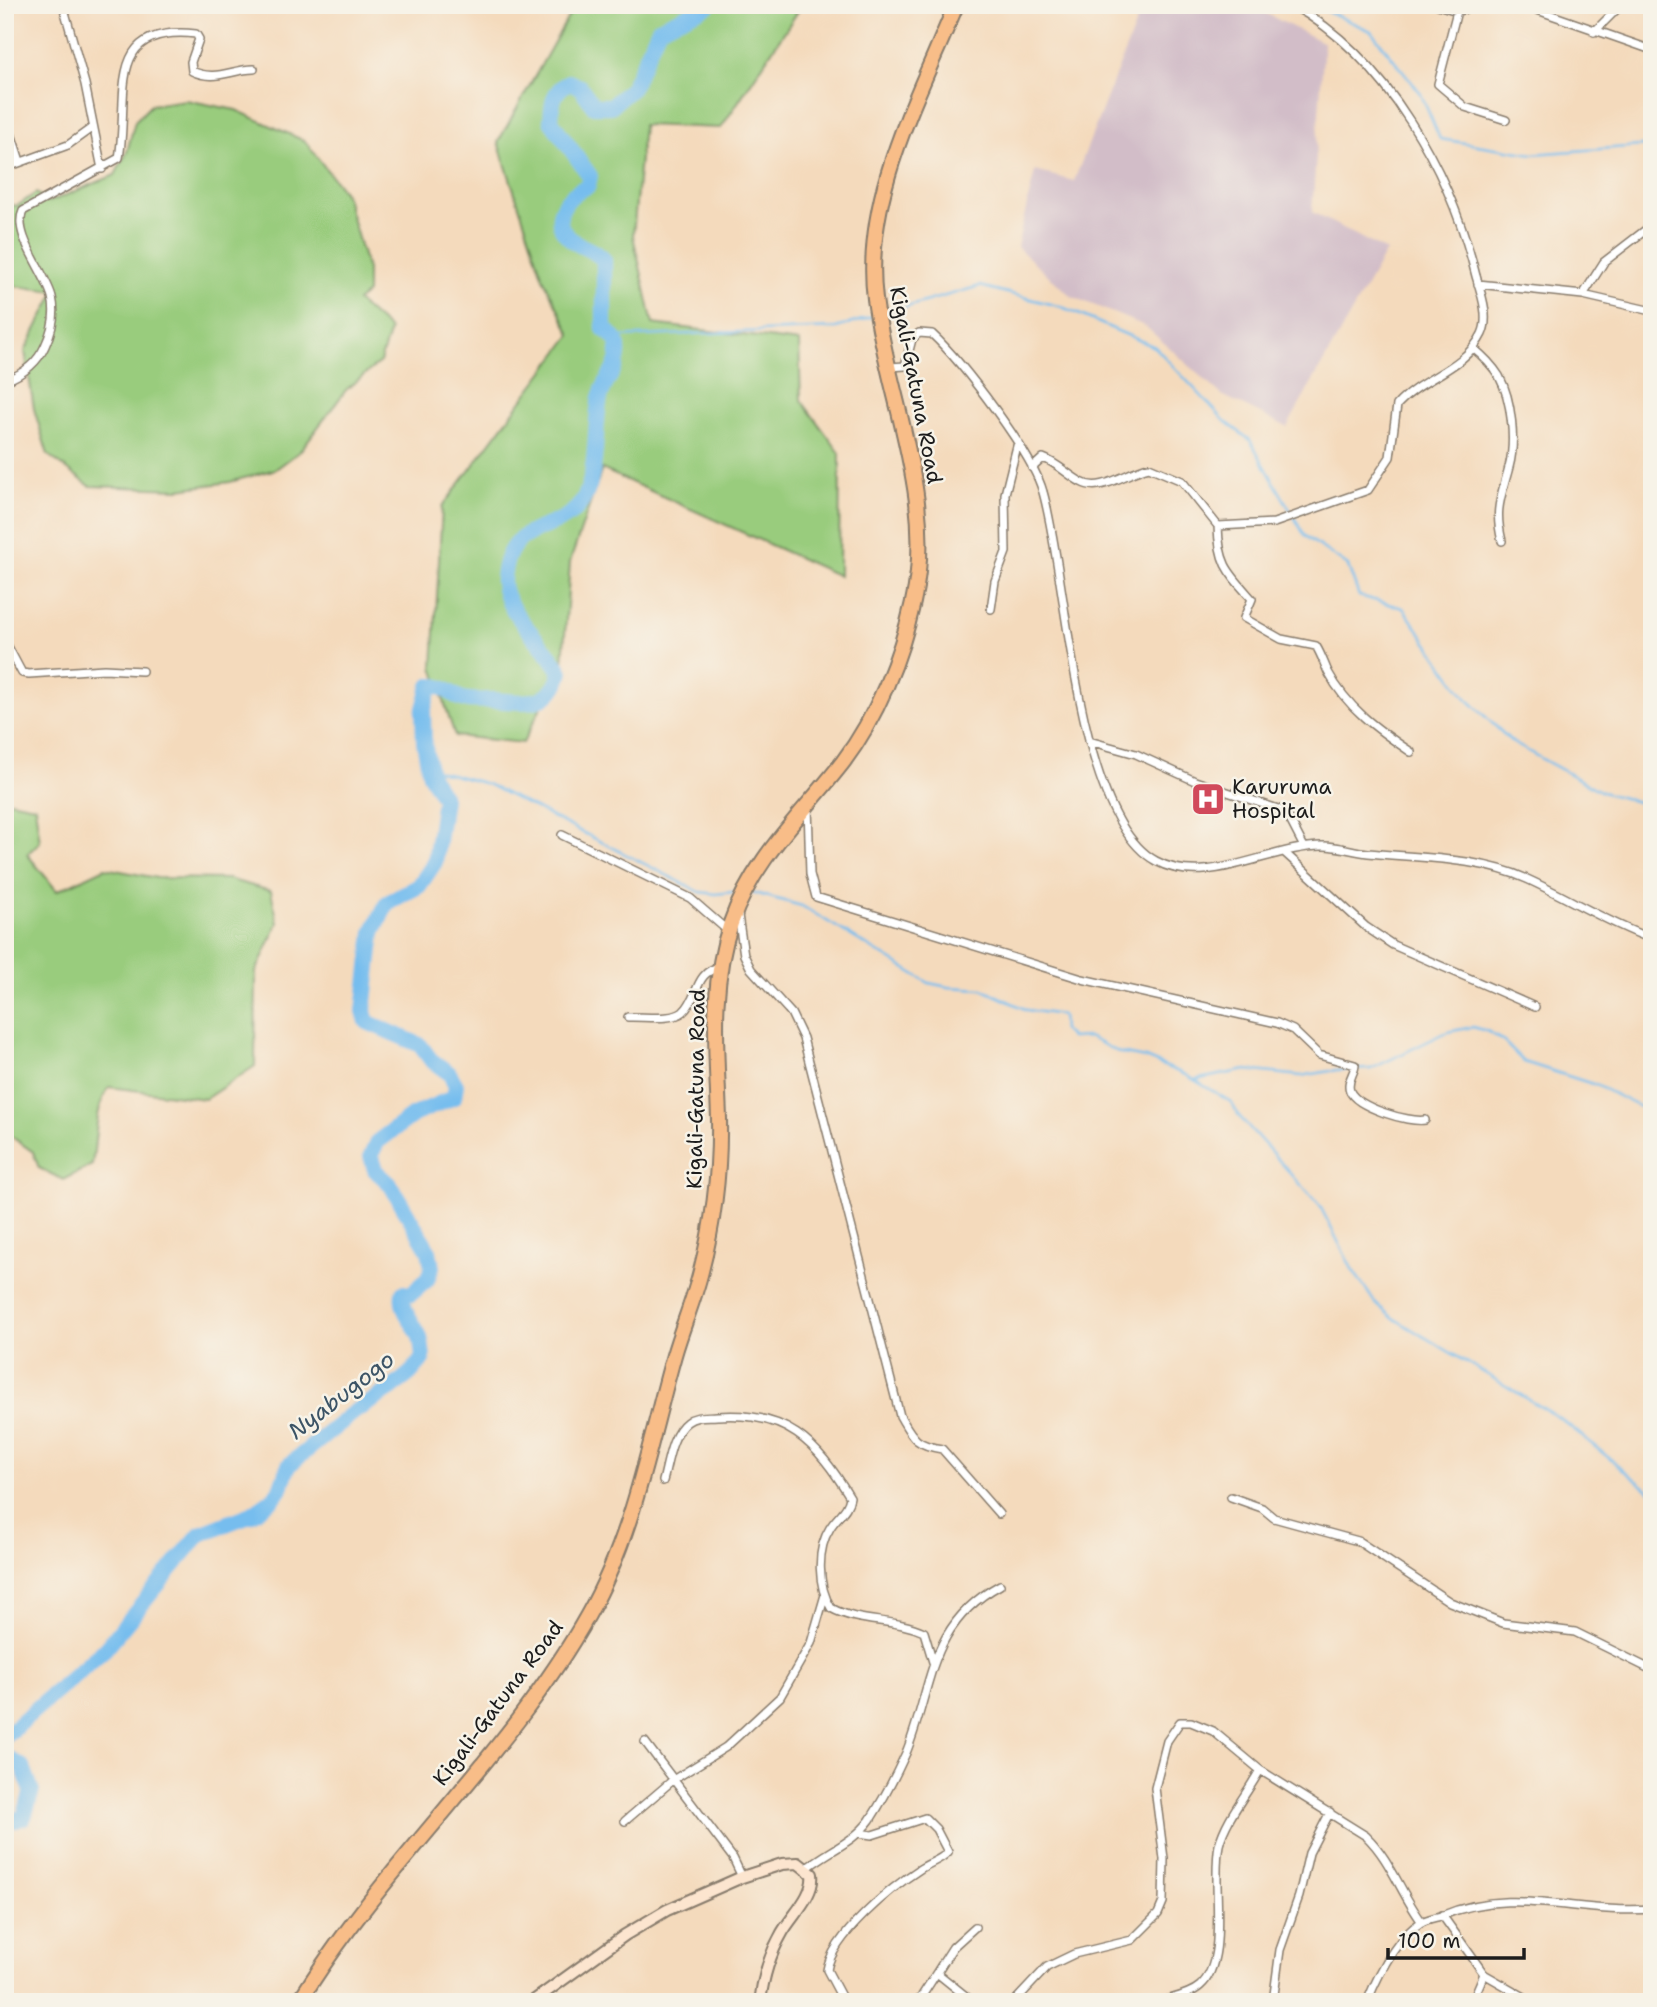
<svg xmlns="http://www.w3.org/2000/svg" width="1657" height="2007" font-family="'Shantell Sans',sans-serif">
	<style>
		.industrial { fill: #d2bdc8 }
		.green { fill: #99cc7d; stroke: #5a744c; stroke-width: 2 }
		.lines { fill: none; stroke-linecap: round; stroke-linejoin: round }
		.stream { stroke: #76bdee; stroke-width: 2.5 }
		.river { stroke: #76bdee; stroke-width: 16 }
		.street-casing { stroke: #887b6c; stroke-width: 10 }
		.secondary-casing { stroke: #887b6c; stroke-width: 14 }
		.highway-casing { stroke: #887b6c; stroke-width: 18 }
		.street { stroke: #fff; stroke-width: 7 }
		.secondary { stroke: #fce5cf; stroke-width: 10 }
		.highway { stroke: #f8bd88; stroke-width: 14 }
		.labels { text-anchor: middle; stroke-width: 5; stroke-linejoin: round; paint-order: stroke }
		.street-label { font-size: 21px; fill: #1c1c1c; stroke: #f7f3e8 }
		.poi-label { font-size: 21px; fill: #1c1c1c; stroke: #f7f3e8; text-anchor: start }
		.water-label { font-size: 23px; font-style: italic; fill: #3c5466; stroke: #f7f3e8 }
	</style>
	<rect width="100%" height="100%" fill="#f7f3e8"/>
	<filter id="ink" filterUnits="userSpaceOnUse"><feTurbulence type="fractalNoise" baseFrequency=".0143" numOctaves="2"/><feDisplacementMap in="SourceGraphic" scale="14" xChannelSelector="R" yChannelSelector="G"/><feConvolveMatrix kernelMatrix="1 2 1 2 8 2 1 2 1" color-interpolation-filters="sRGB"/></filter>
	<filter id="wash" filterUnits="userSpaceOnUse"><feTurbulence type="fractalNoise" baseFrequency=".00686" numOctaves="4" result="noise"/><feDisplacementMap in="SourceGraphic" scale="28" xChannelSelector="R" yChannelSelector="G"/><feGaussianBlur stdDeviation="1.57" result="paint"/><feColorMatrix in="noise" values="0 0 0 0 0 0 0 0 0 0 0 0 0 0 0 0 0 1.4 0 .05"/><feComposite in="paint" operator="in"/></filter>
	<g filter="url(#wash)">
		<rect width="100%" height="100%" fill="#f4dabc"/>
		<path class="industrial" d="M1143,5H1249L1324,43L1312,212L1386,251L1287,427L1222,395L1145,326L1071,296L1017,247L1035,171L1074,181Z"/>
		<path class="green" d="M575,5H802L721,128L643,125L633,236L653,324L799,342L801,400L840,453L839,576L602,469L570,562L563,663L523,743L455,736L433,667L442,507L571,335L543,278L498,142Z
			M186,100L236,110L305,141L345,194L367,269V293L357,301L390,330L380,362L346,390L300,451L276,469L230,482L179,489L90,486L48,455L34,409L25,351L56,291L5,285V204L17,206L36,193L49,202L115,175L127,152L135,121L151,105Z
			M5,800L35,806L40,842L27,854L57,891L105,868L157,878L228,879L271,891L278,923L256,972L255,1066L205,1099L109,1087C94,1109 97,1138 92,1165L63,1180L39,1168L33,1152L5,1132Z"/>
		<g class="lines">
			<path class="stream" d="M1313,5L1371,31L1420,92L1440,139L1533,154L1641,146L1652,149
				M882,314L980,286L1062,307L1155,347L1226,422L1250,440L1305,536L1348,566L1359,596L1403,608L1466,698L1513,743L1602,792L1652,806
				M615,337L836,328L872,317
				M428,768L487,784L700,892L716,894L741,891
				M751,892L802,906L929,983L948,987L982,989L1027,1010L1062,1015L1063,1030L1071,1038L1088,1037L1120,1053L1145,1058L1186,1075L1231,1102L1239,1116L1320,1206L1352,1269L1376,1304L1393,1318L1561,1419L1652,1493
				M1194,1080L1246,1070L1301,1076L1336,1070L1371,1069L1447,1032L1473,1027L1489,1032L1503,1041L1524,1062L1596,1085L1652,1113"/>
			<path class="river" d="M5,1736L105,1649L200,1534L252,1514L273,1499L280,1489L289,1465L354,1412L391,1389L413,1371L423,1358C422,1351 422,1341 419,1335C412,1320 400,1310 403,1293L411,1294L427,1280L432,1267L429,1251L390,1184L375,1170L371,1156L377,1142L413,1115L454,1097L456,1085L449,1073L431,1060L420,1045L367,1022L364,1011L373,932L387,903L419,886L435,862L444,799L430,775L424,742L423,712L430,686C445,685 448,693 460,698C468,702 484,700 493,700C523,702 552,709 561,672C547,645 501,610 503,579C508,520 553,535 578,507C600,482 593,429 600,398C604,381 620,367 618,349C618,339 612,335 604,329V260C592,248 583,249 572,240C546,220 566,195 588,186L590,176L551,121C552,103 552,92 569,82L580,87L594,106H611L632,88L659,28L709,5
				M5,1757L23,1767L32,1791L24,1817L16,1820L5,1819"/>
		</g>
	</g>
	<g filter="url(#ink)">
		<g class="lines">
			<g class="street-casing">
				<path id="street" d="M63,5L85,84L102,169
					M1438,5L1457,11L1486,5
					M1523,5L1652,50
					M1457,11L1438,84L1465,107L1506,120
					M1594,32L1621,5
					M5,115L20,161
					M5,168L68,145L93,127
					M1478,284L1583,295L1652,311
					M1583,295L1604,262L1652,225
					M1473,348C1483,356 1492,365 1499,376C1512,400 1516,442 1509,467C1501,498 1494,509 1502,541
					M890,367L905,366L912,339L919,333L932,334C962,362 1033,454 1043,492C1068,579 1075,817 1156,861C1207,889 1273,845 1324,846C1339,846 1354,852 1368,853C1419,858 1479,857 1527,879C1569,898 1606,922 1652,939
					M5,381C23,374 37,364 45,346C52,331 56,313 52,297C46,273 12,234 23,211L119,158C130,96 103,24 196,34L199,39L191,62L192,71C215,82 232,69 254,69
					M1032,468L1043,458C1057,463 1068,475 1081,482C1101,494 1128,471 1149,467L1182,481L1218,526L1274,523L1368,490L1390,457L1397,405C1422,377 1465,369 1482,334C1490,317 1481,293 1476,276C1451,174 1388,58 1292,5
					M1218,526C1219,564 1227,571 1252,599L1244,618L1281,639L1316,646C1321,654 1324,663 1328,672C1347,708 1378,730 1411,752
					M991,609L995,581L1006,552L1005,494L1018,442
					M5,641L22,673L29,674L104,669L142,671
					M1089,741L1136,754L1195,781L1278,809L1289,818L1304,847
					M808,805L810,874L816,897L1082,979L1277,1023L1293,1030L1319,1055L1355,1065C1355,1073 1346,1081 1350,1091C1356,1107 1409,1123 1425,1120
					M562,835L690,898L728,931
					M1285,853L1366,927L1393,945L1535,1007
					M738,915L744,955L751,969L791,1013L803,1038L900,1416C913,1438 915,1445 942,1449L999,1514
					M628,1017C642,1016 672,1021 683,1012C699,998 694,972 720,967
					M663,1481C668,1463 671,1434 687,1422C696,1415 706,1417 717,1416C786,1411 816,1441 850,1497C848,1511 837,1516 830,1528C816,1550 818,1587 831,1608C860,1624 894,1618 924,1632L933,1662
					M1231,1497L1262,1508L1274,1518L1358,1541L1450,1602L1503,1623L1575,1632L1652,1670
					M645,1742L733,1858L742,1877
					M625,1821L673,1780L726,1747L780,1697L811,1643L825,1595
					M807,1868C828,1851 854,1842 870,1820C883,1800 896,1775 906,1753C933,1687 927,1625 1000,1585
					M1442,1915L1484,1974L1533,2002
					M937,1973L973,2002
					M844,2002L827,1970C832,1936 892,1887 920,1869C929,1863 941,1860 948,1852L936,1829L925,1818L872,1835L859,1833
					M918,2002L953,1947L975,1927
					M1014,2002L1047,1967L1074,1954L1132,1940L1158,1914L1163,1902L1164,1859L1155,1788L1167,1741L1180,1722H1191L1213,1731L1260,1770L1366,1836C1391,1860 1401,1894 1422,1922
					M1160,2002C1172,1998 1190,1995 1200,1986C1230,1960 1211,1883 1219,1845C1226,1818 1247,1794 1260,1770
					M1273,2002L1280,1950L1299,1896L1309,1853L1330,1812
					M1367,2002C1378,1975 1395,1939 1420,1923C1426,1919 1434,1918 1441,1916C1514,1885 1577,1915 1652,1909
					M1472,2002L1484,1974"/>
			</g>
			<g class="secondary-casing">
				<path id="secondary" d="M532,2002L625,1935L667,1910L742,1877L782,1864L798,1863L812,1874C815,1895 792,1915 782,1933C770,1954 763,1977 760,2002"/>
			</g>
			<g class="highway-casing">
				<path id="highway" d="M299,2002C383,1864 509,1756 588,1615C634,1534 649,1443 674,1355C682,1327 694,1300 701,1271C714,1221 720,1171 719,1119C717,1052 709,988 731,923C753,859 802,815 843,762C877,717 901,657 913,602C937,499 888,399 875,299C862,197 919,96 956,5"/>
			</g>
			<use href="#street" class="street"/>
			<use href="#secondary" class="secondary"/>
			<use href="#highway" class="highway"/>
		</g>
	</g>
	<defs>
		<g id="hospital-square" transform="scale(1.75)"><rect x="-9" y="-9" width="18" height="18" rx="4" fill="#d1495b" stroke="#f7f3e8"/><path d="M-5-5h3v3.5h4V-5h3V5h-3V1.5h-4V5h-3Z" fill="#fff"/></g>
	</defs>
	<g fill-rule="evenodd">
		<use href="#hospital-square" x="1208" y="799"/>
	</g>
	<g class="labels">
		<g class="street-label">
			<text transform="translate(916 385) rotate(79)" y="7">Kigali-Gatuna Road</text>
			<text transform="translate(696 1089) rotate(-89)" y="7">Kigali-Gatuna Road</text>
			<text transform="translate(498 1703) rotate(-53)" y="7">Kigali-Gatuna Road</text>
		</g>
		<g class="poi-label">
			<text x="1232" y="794">Karuruma<tspan x="1232" dy="24">Hospital</tspan></text>
		</g>
		<g class="water-label">
			<text transform="translate(341 1395) rotate(-38)" y="8">Nyabugogo</text>
		</g>
	</g>
	<rect width="1657" height="2007" fill="none" stroke="#f7f3e8" stroke-width="28"/>
	<path d="M1388 1948v10h136v-10" fill="none" stroke="#1c1c1c" stroke-width="3.5"/>
	<text x="1398" y="1948" font-size="21" fill="#1c1c1c" stroke="#f7f3e8" stroke-width="5" paint-order="stroke">100 m</text>
</svg>
